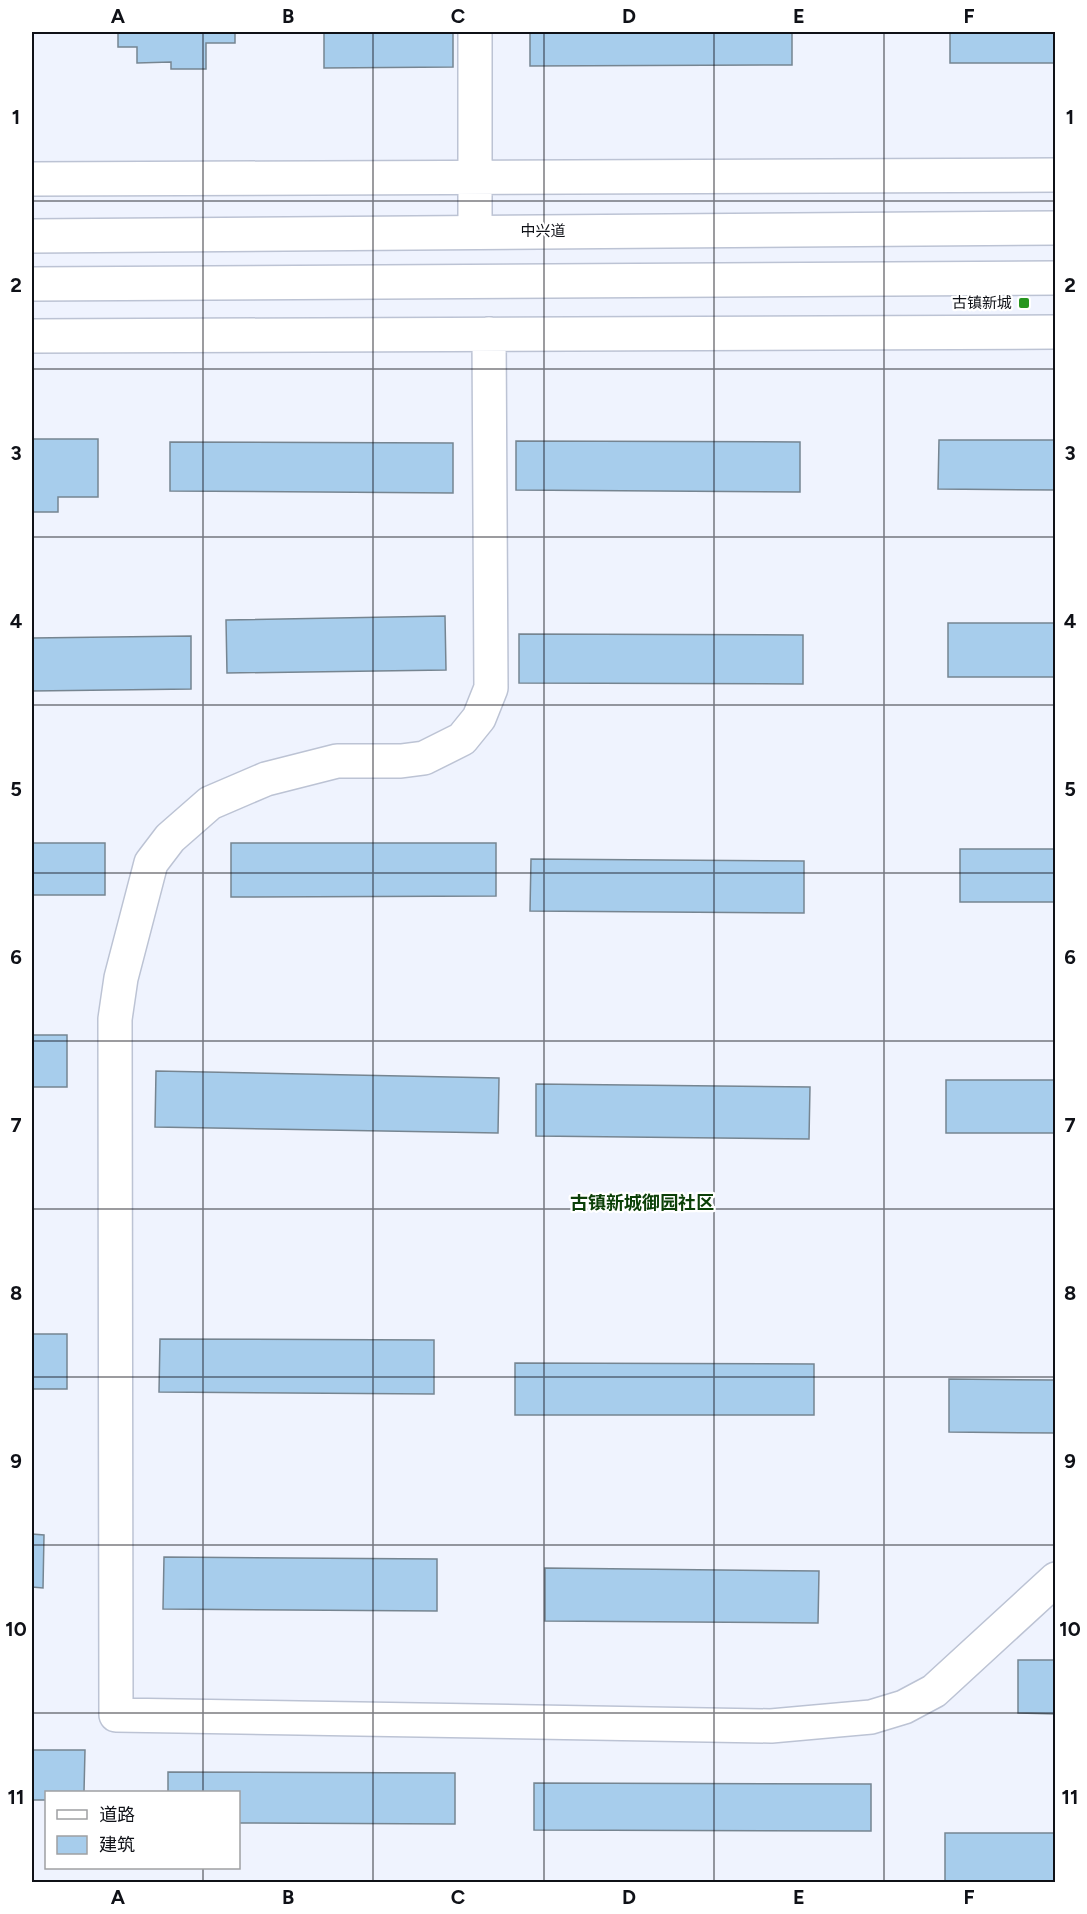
<svg xmlns="http://www.w3.org/2000/svg" width="1087" height="1914" font-family="Figtree,'Noto Sans SC',sans-serif">
	<style>
		.building { fill: #a7cdec; stroke: #768591; stroke-width: 1.5 }
		.lines { fill: none; stroke-linecap: round; stroke-linejoin: round }
		.street-casing { stroke: #bcc3d4; stroke-width: 36 }
		.primary-casing { stroke: #bcc3d4; stroke-width: 36 }
		.street { stroke: #fff; stroke-width: 33 }
		.primary { stroke: #fff; stroke-width: 33 }
		.grid { fill: none; stroke: #0f1117; stroke-width: 1.5; stroke-opacity: 0.55 }
		.poi-dot { fill: #26951f; stroke: #fff; stroke-width: 2 }
		.labels { text-anchor: middle; stroke-width: 4.5; stroke-linejoin: round; paint-order: stroke }
		.street-label { font-size: 15px; fill: #0f1117; stroke: #fff }
		.poi-label { font-size: 15px; fill: #0f1117; stroke: #fff; text-anchor: end }
		.quarter-label { font-size: 18px; font-weight: bold; fill: #0c4008; stroke: #fff }
		.neatline { fill: none; stroke: #0f1117; stroke-width: 2 }
		.grid-label { font-size: 20px; text-anchor: middle; font-weight: bold; fill: #0f1117 }
	</style>
	<rect width="100%" height="100%" fill="#eff3fe"/>
	<path class="building" d="M118,32H235V43H206V69H171V62L137,63V47H118Z
		M324,32H453V67L324,68Z
		M530,32H792V65L530,66Z
		M950,32H1056V63H950Z
		M32,439H98V497H58V512H32Z
		M939,440H1056V490L938,489Z
		M516,441L800,442V492L516,490Z
		M170,442L453,443V493L170,491Z
		M445,616L446,670L227,673L226,620Z
		M948,623H1056V677H948Z
		M519,634L803,635V684L519,683Z
		M191,636V689L32,691V638Z
		M32,843H105V895H32Z
		M231,843H496V896L231,897Z
		M960,849H1056V902H960Z
		M531,859L804,861V913L530,911Z
		M32,1035H67V1087H32Z
		M156,1071L499,1078L498,1133L155,1127Z
		M946,1080H1056V1133H946Z
		M536,1084L810,1087L809,1139L536,1136Z
		M32,1334H67V1389H32Z
		M160,1339L434,1340V1394L159,1392Z
		M515,1363L814,1364V1415H515Z
		M949,1379L1056,1380V1433L949,1432Z
		M32,1534L44,1535L43,1588L32,1587Z
		M164,1557L437,1559V1611L163,1609Z
		M545,1568L819,1571L818,1623L545,1621Z
		M1018,1660H1056V1714L1018,1713Z
		M32,1750H85L84,1792H46V1800H32Z
		M168,1772L455,1773V1824L238,1823V1792H168Z
		M534,1783L871,1784V1831L534,1830Z
		M945,1833H1056V1882H945Z"/>
	<g class="lines">
		<g class="street-casing">
			<path id="street" d="M32,179L1056,175
				M475,231V32
				M489,334L491,688L479,718L462,739L424,758L401,761H337L266,779L210,803L170,838L151,863L121,978L115,1019L116,1715L771,1726L871,1717L904,1707L934,1691L1056,1579
				M32,336L1056,332"/>
		</g>
		<g class="primary-casing">
			<path id="primary" d="M32,236L1056,228
				M32,284L1056,278"/>
		</g>
		<use href="#street" class="street"/>
		<use href="#primary" class="primary"/>
	</g>
	<path class="grid" d="M203,32V1792M373,32V1882M544,32V1882M714,32V1882M884,32V1882M32,201H1056M32,369H1056M32,537H1056M32,705H1056M32,873H1056M32,1041H1056M32,1209H1056M32,1377H1056M32,1545H1056M32,1713H1056M203,1868V1882"/>
	<rect class="poi-dot" x="1018" y="297" width="12" height="12" rx="3"/>
	<g class="labels">
		<g class="street-label">
			<text x="543" y="236">中兴道</text>
		</g>
		<g class="poi-label">
			<text x="1012" y="308">古镇新城</text>
		</g>
		<g class="quarter-label">
			<text x="642" y="1209">古镇新城御园社区</text>
		</g>
	</g>
	<rect width="1087" height="1914" fill="none" stroke="#ffffff" stroke-width="66"/>
	<rect x="45" y="1791" width="195" height="78" fill="#ffffff" stroke="#9fa0a2" stroke-width="1.5"/>
	<rect x="57" y="1810" width="30" height="9" fill="#ffffff" stroke="#9fa0a2" stroke-width="1.5"/>
	<text x="99" y="1821" font-size="18" fill="#0f1117">道路</text>
	<rect x="57" y="1836" width="30" height="18" fill="#a7cdec" stroke="#9fa0a2" stroke-width="1.5"/>
	<text x="99" y="1851" font-size="18" fill="#0f1117">建筑</text>
	<rect x="33" y="33" width="1021" height="1848" class="neatline"/>
	<g class="grid-label">
		<text x="118" y="23">A</text>
		<text x="288" y="23">B</text>
		<text x="458" y="23">C</text>
		<text x="629" y="23">D</text>
		<text x="799" y="23">E</text>
		<text x="969" y="23">F</text>
		<text x="16" y="124">1</text>
		<text x="1070" y="124">1</text>
		<text x="16" y="292">2</text>
		<text x="1070" y="292">2</text>
		<text x="16" y="460">3</text>
		<text x="1070" y="460">3</text>
		<text x="16" y="628">4</text>
		<text x="1070" y="628">4</text>
		<text x="16" y="796">5</text>
		<text x="1070" y="796">5</text>
		<text x="16" y="964">6</text>
		<text x="1070" y="964">6</text>
		<text x="16" y="1132">7</text>
		<text x="1070" y="1132">7</text>
		<text x="16" y="1300">8</text>
		<text x="1070" y="1300">8</text>
		<text x="16" y="1468">9</text>
		<text x="1070" y="1468">9</text>
		<text x="16" y="1636">10</text>
		<text x="1070" y="1636">10</text>
		<text x="16" y="1804">11</text>
		<text x="1070" y="1804">11</text>
		<text x="118" y="1904">A</text>
		<text x="288" y="1904">B</text>
		<text x="458" y="1904">C</text>
		<text x="629" y="1904">D</text>
		<text x="799" y="1904">E</text>
		<text x="969" y="1904">F</text>
	</g>
</svg>
